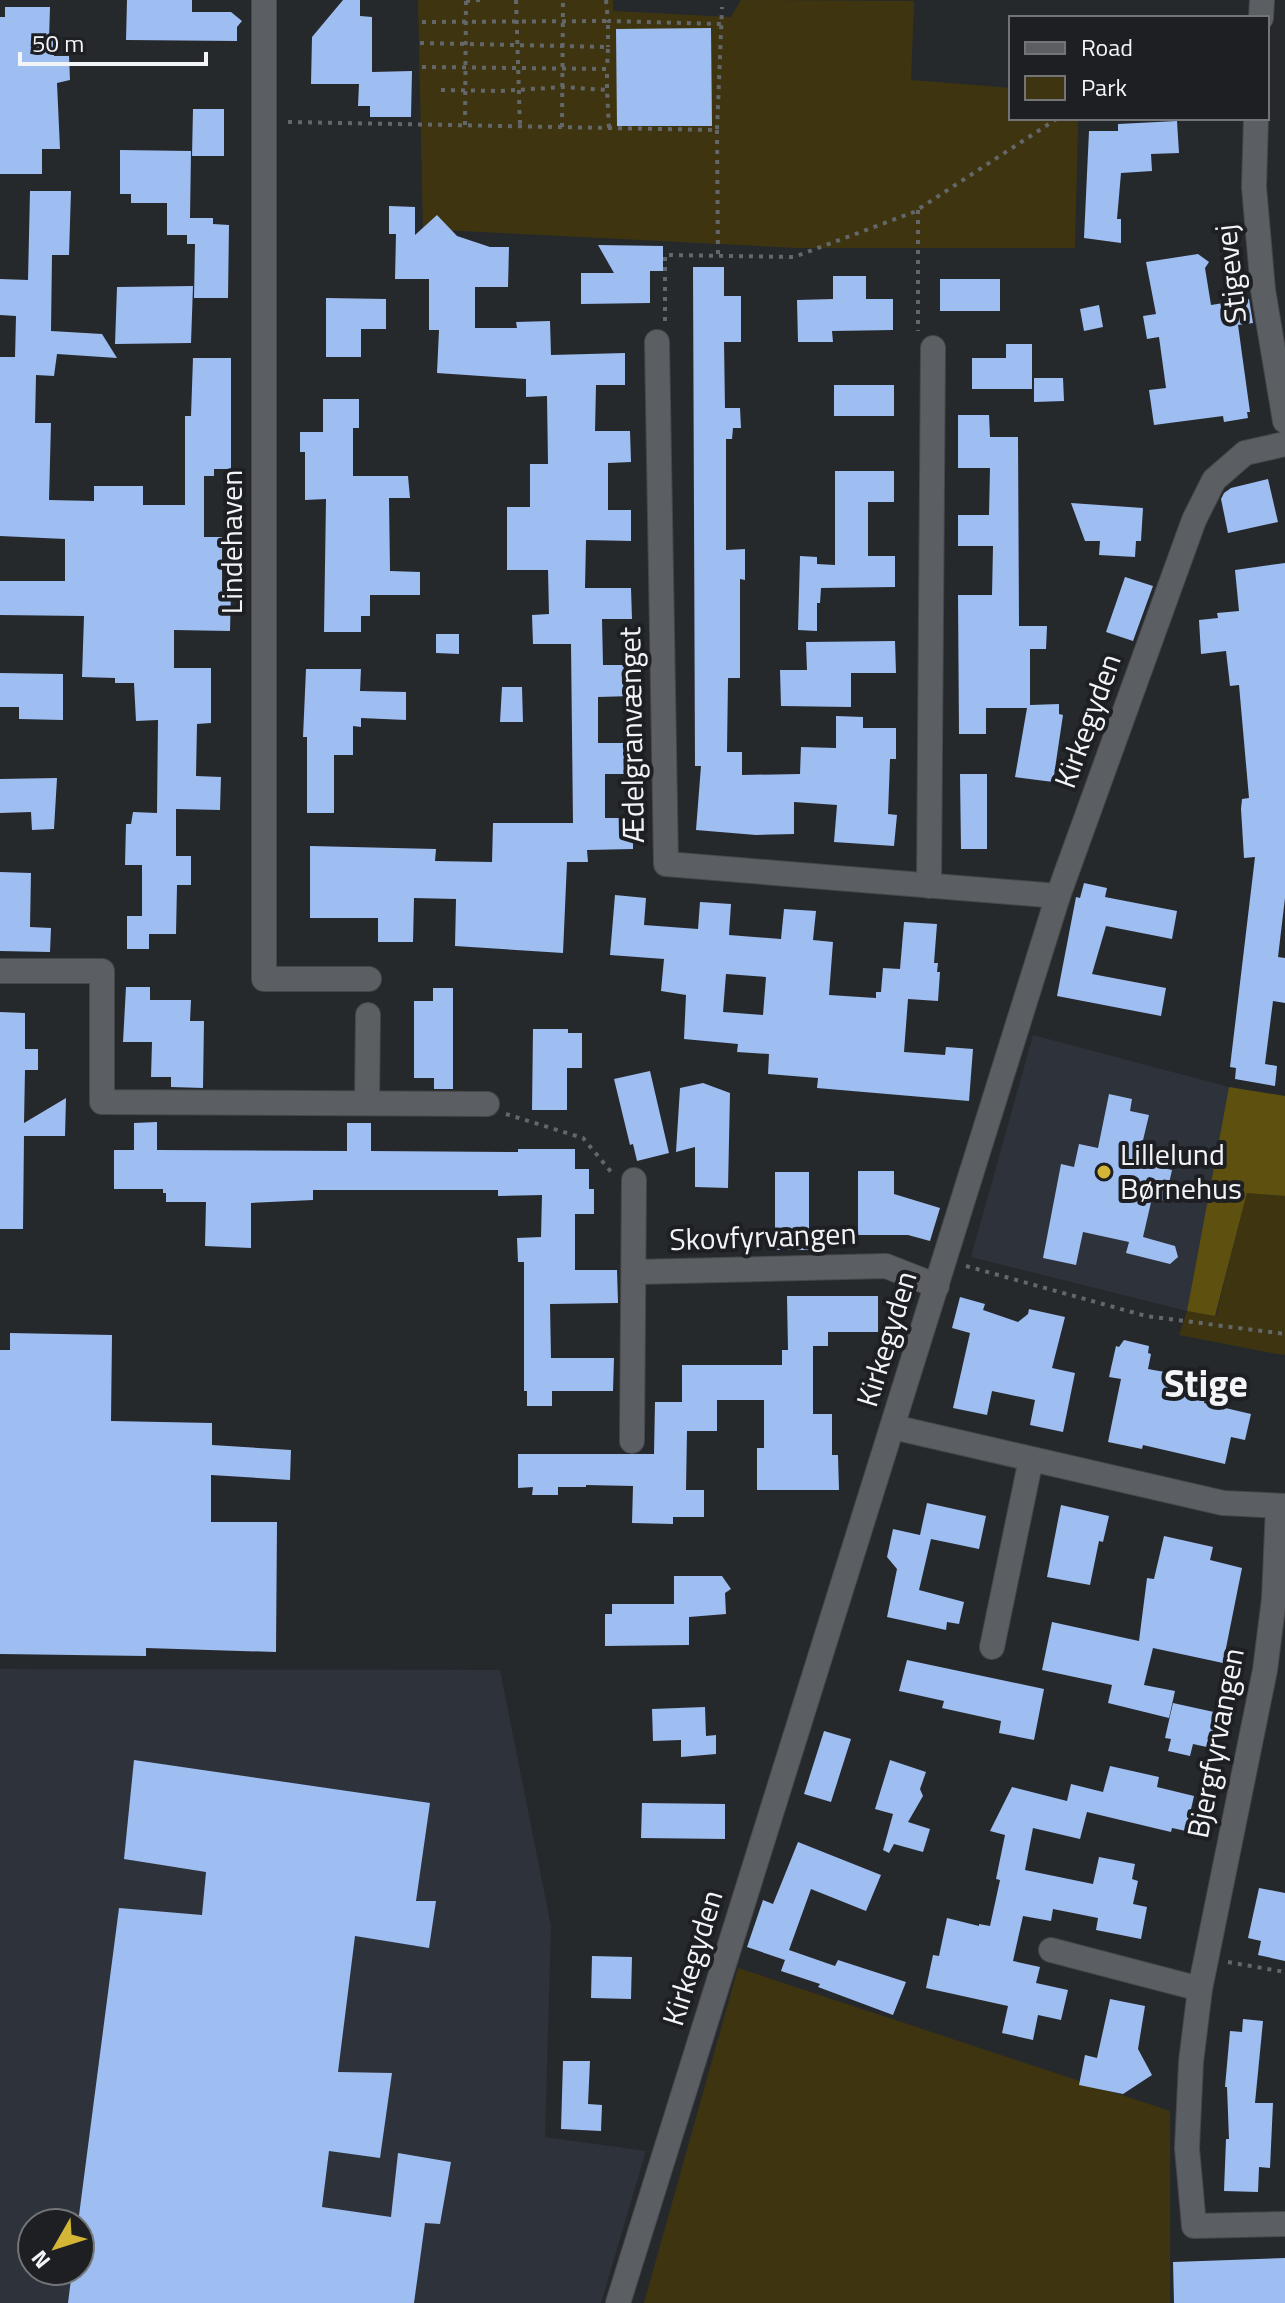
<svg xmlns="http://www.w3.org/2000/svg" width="1285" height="2303" font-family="'Titillium Web',sans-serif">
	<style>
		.built { fill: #2d323b; fill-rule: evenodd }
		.green { fill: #3e3510 }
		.forest { fill: #5e500f }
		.building { fill: #9ebdf1; fill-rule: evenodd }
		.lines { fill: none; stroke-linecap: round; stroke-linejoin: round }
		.minor-casing { stroke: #46474b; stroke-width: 26 }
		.tertiary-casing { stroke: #46474b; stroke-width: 26 }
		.path { stroke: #64676a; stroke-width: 4; stroke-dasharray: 4 6; stroke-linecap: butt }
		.minor { stroke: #5b5e62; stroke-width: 24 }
		.tertiary { stroke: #5b5e62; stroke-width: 24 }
		.poi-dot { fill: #d3b635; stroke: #1d1f23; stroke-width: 3 }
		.labels { text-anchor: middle; stroke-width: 8; stroke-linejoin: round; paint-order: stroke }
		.street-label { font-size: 30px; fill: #f3f4f7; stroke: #1d1f23 }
		.poi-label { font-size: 30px; fill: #f3f4f7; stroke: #1d1f23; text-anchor: start }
		.district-label { font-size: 38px; font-weight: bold; fill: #f3f4f7; stroke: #1d1f23 }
	</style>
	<rect width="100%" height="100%" fill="#26292c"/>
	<path class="built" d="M1033,1035L1229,1087L1187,1311L971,1257Z
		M0,1669L500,1670L551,1926L545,2137L646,2151L601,2303H0ZM32,2223H80V2271H32Z"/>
	<path class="green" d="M418,0H613V11L731,17L741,0L914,1L911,80L1011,88V118H1078L1075,248H796L423,229Z
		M1247,1192L1285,1196V1354L1283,1355L1179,1335L1187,1311L1216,1316Z
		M738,1968L1170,2111V2303H644Z"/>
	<path class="forest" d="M1229,1087L1285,1096V1196L1247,1193L1215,1316L1187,1311Z"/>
	<path class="building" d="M127,0H192V12H231L242,21L237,27V41L126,40Z
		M343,0H360V16L372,17V72L412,71L411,117H370V106H358L359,84H311L312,37Z
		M5,7H50L49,39H55L54,56H69L70,80L57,83L60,149H42V174H0V17H5Z
		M711,28L712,126H617L616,29Z
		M193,109H224V156H192Z
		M1177,121L1179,153L1151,154L1152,171L1121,173L1117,219H1121V243L1084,238L1089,131H1118V124Z
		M120,150L191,151L190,218H213V224L229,225L228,298H194L195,244H187V235H167V203H131V194H120Z
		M30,191H71L69,255H52L51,331L102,334L117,358L57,354L54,376L36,375L35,423H51L49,500L94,501V486H143V505H185V416H191L193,358H231V469H214V476H204V537H222V591H231L230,631L174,630V668H211V723L197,724L196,776L221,777L220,810L176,809V856H191V885H177L176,934H149V949H127V916H142V865H125L126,824H131L133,812L157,813L158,720L136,721L134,683H115V678L82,677L84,616L0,615V581H65V539L0,536V357H15L16,316L0,315V279L28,280Z
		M389,206L415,207V235L437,215L457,236L490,247H509L508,287H475V328H517L516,322L550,321L551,355L625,353V385H596L595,431H630L631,462L608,463V510H631V541L586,540L585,588H631L632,619H602L603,665H632V696L598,697V743H632V774H605V818H633V849L587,850L588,862H567L563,953L455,946L456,899L414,898L413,942H378V918H310V846L436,849L435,861L492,862L493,823H573L571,644H533L532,615L549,614L548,570H507V507H530V464H548L547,396L526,397V379L437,373L439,330H429V279H395L396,234H389Z
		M598,245L663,246V271H650V303L581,304V273H614Z
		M1198,254L1209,262L1205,268L1211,305L1249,299L1253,323L1238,325L1250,412H1247L1248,418L1224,422L1223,416L1154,425L1149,390L1166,388L1159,337L1147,339L1143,316L1156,314L1146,262Z
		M693,267H724V296H741V342H724L725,408H740L741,428H733L732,439H726V550L745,549V580L740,579V678H728L727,752H742V775L800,774L801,747L836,748V716L863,717V728H896V759H890L888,814L897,815L894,846L834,842L837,805L794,802V834L756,835L696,830L701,766H695Z
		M833,276H866V299H893V330L832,331L833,342H798L797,300L833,299Z
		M940,279H1000V311H940Z
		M193,286L191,343L115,344L117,287Z
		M326,298L386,299V329H361V357H326Z
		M1099,305L1103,327L1084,331L1080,309Z
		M1006,344H1032V389H972V358H1006Z
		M1034,378H1063L1064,401L1034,402Z
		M834,385H894V416H834Z
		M323,399H359V428H353V476H408L410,498H389L390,571L420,572V595H370V616H361V632H324L326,499L305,500V452H300V432H323Z
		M958,415H989L990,437H1018L1019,626H1047L1046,649H1030V705L1059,704V714L1063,715L1053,782L1015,777L1027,708H986V734H959L958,595H992L993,546H958V515H989L990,468H958Z
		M835,471H894V502H868V556H895V587L821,588L820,603H817V631L798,630L800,556L817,557V564L835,565Z
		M1268,479L1278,522L1228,533L1221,499L1224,493L1231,488Z
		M1071,503L1143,508L1141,541H1136L1135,557L1099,555L1100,541H1085Z
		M1285,563V898L1278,957L1285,958V1003L1273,1001L1265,1064L1277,1066L1275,1086L1235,1079L1236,1068L1230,1067L1255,857L1244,858L1241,809L1242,799L1249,798L1239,685L1230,686L1226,651L1201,654L1199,620L1218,618L1217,613L1239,611L1235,570Z
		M1125,577L1153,586L1133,641L1106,632Z
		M436,634H459V654L436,653Z
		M895,641L896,673H851V707L781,706L780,670H807L806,642Z
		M306,669H361L360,691L406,692V720L361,718V727L353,726V755H334V813H307V737H303Z
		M0,673L63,674V720L19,719V707H0Z
		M502,687H522L523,722H500Z
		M960,774H987V849H961Z
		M57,778L54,829L32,830L31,812L0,813V779Z
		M0,872L31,873L30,927L51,928L50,952L0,951Z
		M1084,883L1107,888L1105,897L1177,911L1172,939L1106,926L1092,974L1166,988L1161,1016L1057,996L1076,897L1080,898Z
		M615,895L646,898L644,925L698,929L700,902L731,904L729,935L781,939L784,909L816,911L813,940L833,942L829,995L876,998V992H881L883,968L900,969L904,922L937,924L934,963H938L937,972H940L938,1001L908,999L904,1052L945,1055L946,1047L973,1049L969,1101L817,1088L818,1078L768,1074L769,1054L737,1052L738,1044L684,1039L686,995L661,991L664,959L610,955ZM726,974L766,977L763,1015L723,1012Z
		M126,987H150V1000H191L190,1021H204L203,1088L171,1087V1077H151L152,1042H123Z
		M433,988H453V1089H434V1078H414V1001H433Z
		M0,1012L25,1013V1049H38V1070H25L24,1123L66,1098L65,1136H24L23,1229H0Z
		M533,1029H568V1033H582V1068H567V1110H532Z
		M650,1071L669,1153L637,1161L633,1144L630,1145L614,1079Z
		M703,1083L730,1093L728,1188L695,1187V1147L676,1152L680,1088Z
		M1109,1094L1132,1099L1130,1111L1149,1115L1139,1157L1146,1159L1145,1164L1172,1170L1165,1201L1152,1198L1143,1237L1175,1246L1178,1257L1170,1264L1126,1253L1129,1242L1083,1232L1076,1265L1043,1258L1061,1164L1074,1167L1079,1144L1098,1148Z
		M157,1122V1150L347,1151V1123H371V1151L518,1152V1149H575V1169H589V1189H594V1214H575V1270H617L618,1303L550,1304L551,1358H614L613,1391H552V1406H527V1391H524V1262H518L517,1238L541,1237L542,1195L498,1196V1190H313V1200L251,1203V1248L205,1246L206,1202H166V1193H163V1189H114V1150H134V1123Z
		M858,1171H894V1194L940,1208L930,1241L908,1235H858Z
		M775,1172H809V1250H775Z
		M787,1296H878V1332H828V1346H813V1414H832V1455H838L839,1490H757V1448H764V1400H717V1431H687L686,1490H704V1517H673V1524L632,1523L633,1486L586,1485V1487H558V1495H532L533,1487L518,1488V1454H654L655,1402H682V1365H782V1350H788Z
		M960,1297L985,1304L983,1310L1018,1322L1028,1314L1029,1309L1065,1317L1052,1368L1075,1373L1063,1432L1030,1425L1035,1400L992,1391L987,1415L953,1408L970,1333L952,1328Z
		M10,1333L112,1335L111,1421L212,1423V1445L291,1450L290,1480L211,1475V1522H277L276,1652L146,1648V1656L0,1654V1350H10Z
		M1124,1340L1149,1346L1148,1353L1151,1354L1148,1369L1209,1380L1204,1403L1251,1414L1245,1440L1231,1437L1225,1464L1143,1445L1142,1449L1108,1442L1121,1379L1109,1377L1116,1346L1119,1347Z
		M927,1503L986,1516L979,1549L931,1539L919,1590L964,1602L959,1624L947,1622L946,1630L887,1617L897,1569L887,1557L893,1529L920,1535Z
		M1061,1505L1109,1516L1103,1542L1099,1541L1090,1585L1047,1577Z
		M1164,1536L1213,1547L1210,1560L1242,1568L1223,1663L1153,1648L1144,1685L1175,1691L1169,1718L1108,1703L1112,1685L1042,1670L1052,1622L1139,1641L1147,1578L1154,1579Z
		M674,1576H722L731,1589L725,1593L726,1614L689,1617V1645L605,1646V1614H612V1604H674Z
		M907,1660L1044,1689L1034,1740L999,1733L1001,1721L942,1708L944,1701L899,1691Z
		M1173,1703L1223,1714L1216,1749L1193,1744L1190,1756L1168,1751L1171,1739L1165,1738Z
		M705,1707L706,1736L716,1735V1754L681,1757V1740L653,1741L652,1709Z
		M824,1731L851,1739L831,1802L804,1794Z
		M134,1760L430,1803L416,1901H436L429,1948L355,1936L338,2072L392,2073L380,2158L329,2151L322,2207L391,2217L398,2153L451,2162L440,2224L425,2223L414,2303H68L72,2271H80L78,2223L119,1908L202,1915L206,1872L124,1859Z
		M890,1760L926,1772L920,1789L923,1796L908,1822L930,1829L923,1852L894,1844L889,1853L883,1850L893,1814L875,1809Z
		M1110,1766L1159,1777L1157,1787L1194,1796L1186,1831L1172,1828L1171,1832L1087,1812L1080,1839L1033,1828L1025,1870L1093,1884L1099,1857L1135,1864L1132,1879L1138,1881L1133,1904L1147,1907L1141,1939L1096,1930L1098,1918L1053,1909L1051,1921L1023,1916L1013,1961L1040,1967L1036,1983L1068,1990L1061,2020L1038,2015L1033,2040L1002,2033L1008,2006L926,1988L933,1955L939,1956L947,1918L979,1926V1924L990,1926L1000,1880L996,1879L1005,1835L990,1831L1012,1787L1067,1801L1071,1784L1103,1792Z
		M642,1803L725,1804V1839L641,1838Z
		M798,1842L881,1875L866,1911L811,1889L789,1950L835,1966L838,1960L906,1982L893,2015L818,1987L820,1984L781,1971L785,1960L747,1947L763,1900L773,1904Z
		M1259,1888L1285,1893V1961L1258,1955L1261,1941L1248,1938Z
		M592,1956L632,1957L631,1999L591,1998Z
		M1110,1999L1145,2006L1138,2049L1152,2075L1123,2094L1079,2085L1085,2055L1097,2058Z
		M1243,2019L1263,2021L1255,2103H1273L1270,2168L1259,2167L1258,2192L1224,2191L1226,2139H1229L1227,2087H1225L1230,2031L1242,2032Z
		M563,2061H590L588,2104L602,2105L601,2131L561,2129Z
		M1285,2258V2303H1174L1173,2262Z"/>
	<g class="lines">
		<g class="minor-casing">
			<path id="minor" d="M264,0V979H369
				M657,342L666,864L1058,896
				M929,886L933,348
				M0,971H102V1102L487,1104
				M367,1103L368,1015
				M635,1272L886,1266L937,1286
				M893,1427L1223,1503L1285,1506
				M632,1441L634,1180
				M1278,1507L1274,1599L1265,1670L1200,1989L1191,2062L1187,2148L1194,2226L1285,2224
				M992,1647L1031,1459
				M1051,1950L1200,1989"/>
		</g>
		<g class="tertiary-casing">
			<path id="tertiary" d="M1261,18L1262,0
				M1256,118L1254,187L1263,290L1285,421
				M618,2303L1058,896L1194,520L1214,480L1245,453L1285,444"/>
		</g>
		<path class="path" d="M516,0L520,126
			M606,0L608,21L721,24
			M466,1L481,0
			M422,22L608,21V47
			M420,43L608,47L607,69
			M422,67L607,69V90
			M441,90L500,91L563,87L607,90L609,128
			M288,122L717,130L722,7
			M465,125L466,0
			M562,127L563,0
			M717,130L718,256
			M918,210V331
			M665,321V255L794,257L914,212L1058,118
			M506,1114L583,1138L612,1173
			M966,1266L1146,1316L1285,1334
			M1228,1962L1285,1972"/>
		<use href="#minor" class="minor"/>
		<use href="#tertiary" class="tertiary"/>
	</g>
	<circle class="poi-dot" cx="1104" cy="1172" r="8"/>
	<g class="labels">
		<g class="street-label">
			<text transform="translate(1231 274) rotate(-96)" y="10">Stigevej</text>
			<text transform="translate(232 542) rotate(-90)" y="10">Lindehaven</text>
			<text transform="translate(1088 721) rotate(-70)" y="10">Kirkegyden</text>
			<text transform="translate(632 735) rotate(-91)" y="10">Ædelgranvænget</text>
			<text transform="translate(763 1237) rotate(-2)" y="10">Skovfyrvangen</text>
			<text transform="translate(887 1339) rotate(-73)" y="10">Kirkegyden</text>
			<text transform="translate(1216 1743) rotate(-79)" y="10">Bjergfyrvangen</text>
			<text transform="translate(693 1958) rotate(-73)" y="10">Kirkegyden</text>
		</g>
		<g class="poi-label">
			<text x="1120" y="1165">Lillelund<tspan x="1120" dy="34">Børnehus</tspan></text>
		</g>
		<g class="district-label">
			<text x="1206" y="1397">Stige</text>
		</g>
	</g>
	<rect x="1009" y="16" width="260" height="104" fill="#1d1f23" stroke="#737478" stroke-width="2"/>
	<rect x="1025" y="42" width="40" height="12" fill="#5b5e62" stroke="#737478" stroke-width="2"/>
	<text x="1081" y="56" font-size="24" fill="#f3f4f7">Road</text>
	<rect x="1025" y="76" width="40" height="24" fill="#3e3510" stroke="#737478" stroke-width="2"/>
	<text x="1081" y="96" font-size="24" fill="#f3f4f7">Park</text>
	<g transform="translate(56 2247) rotate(231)"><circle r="38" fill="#1d1f23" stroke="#737478" stroke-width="2"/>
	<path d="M0-6L14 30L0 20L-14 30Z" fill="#d3b635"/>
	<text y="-12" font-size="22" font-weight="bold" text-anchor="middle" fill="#f3f4f7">N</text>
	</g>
	<path d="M20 52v12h186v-12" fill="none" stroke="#f3f4f7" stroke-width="4"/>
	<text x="32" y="52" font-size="24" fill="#f3f4f7" stroke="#1d1f23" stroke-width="6" paint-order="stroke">50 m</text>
</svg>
